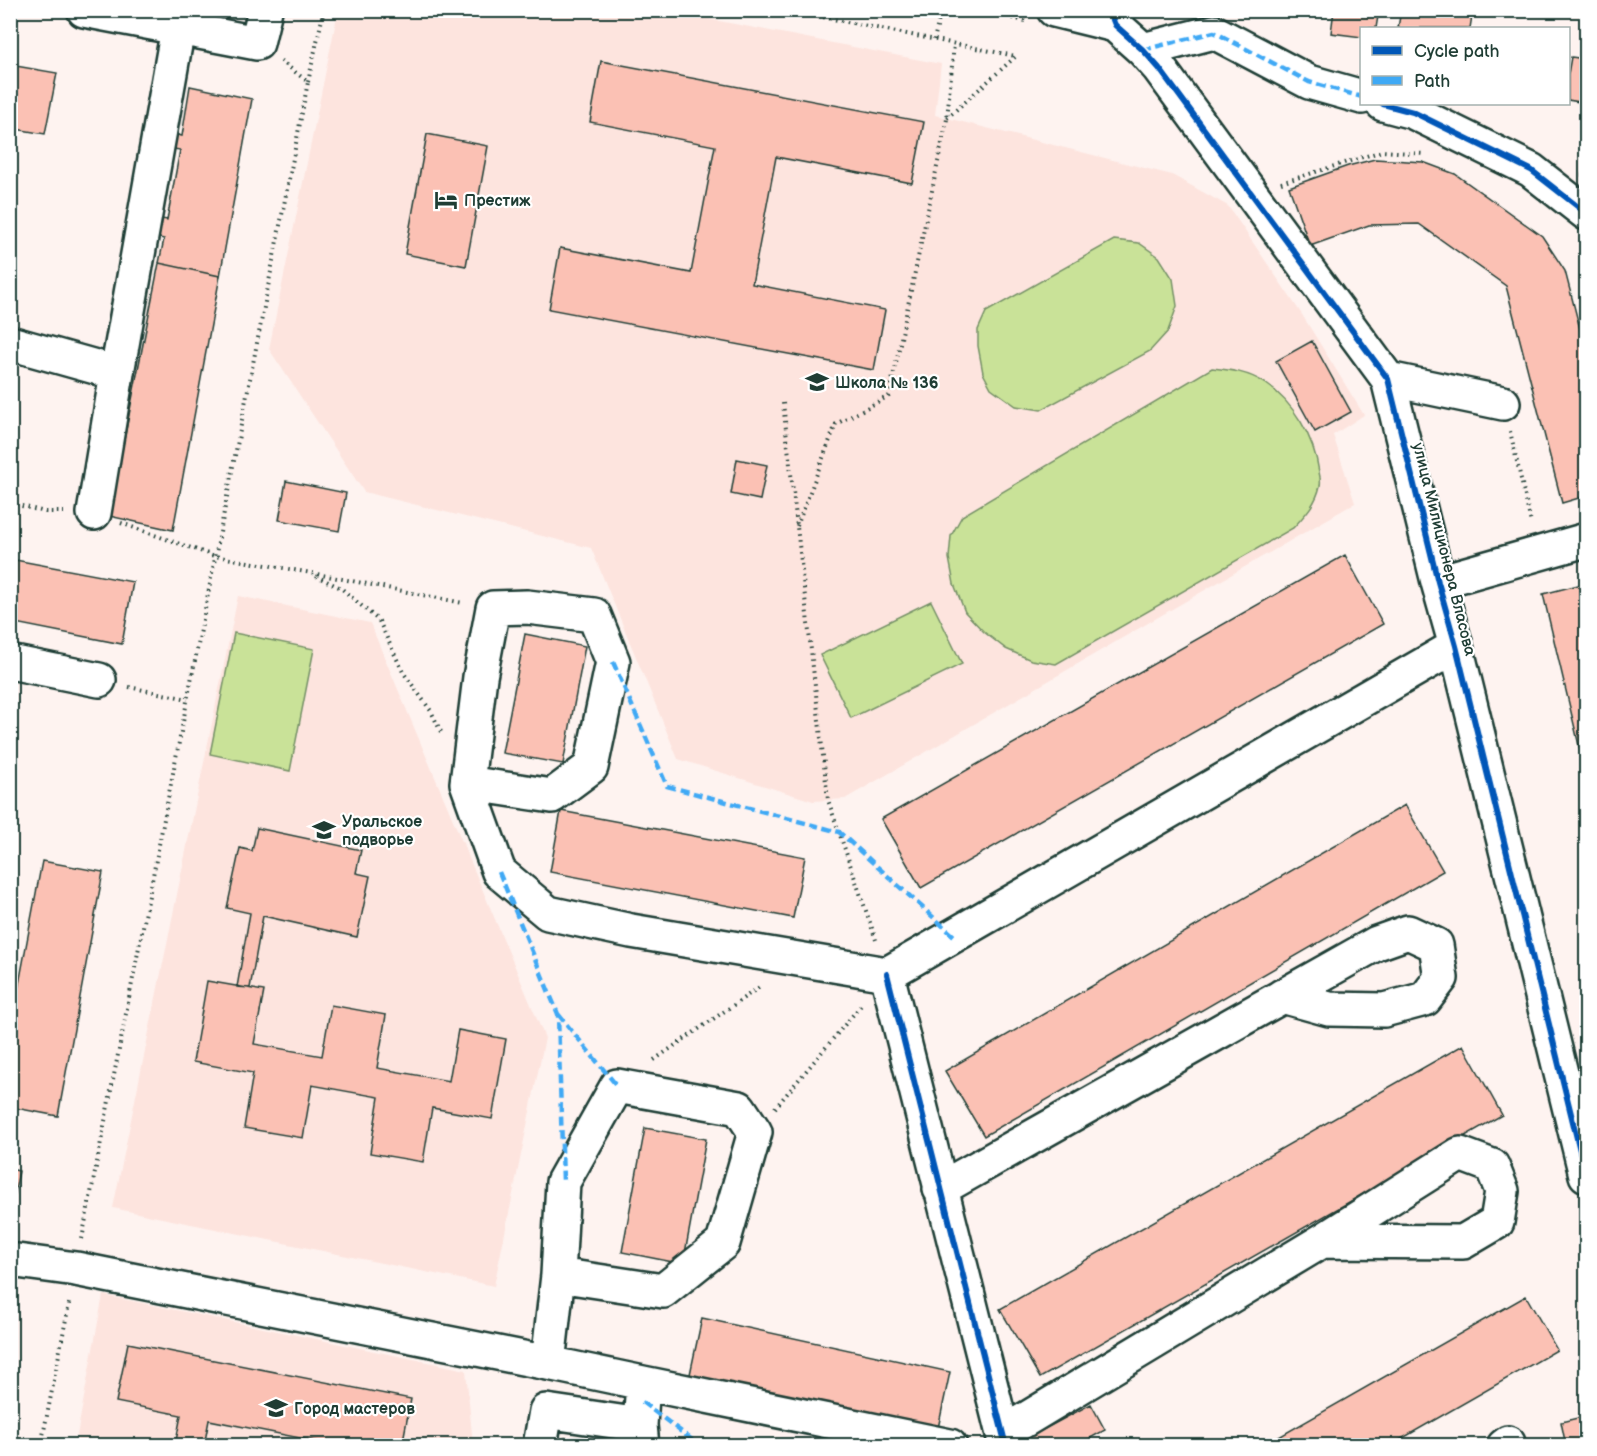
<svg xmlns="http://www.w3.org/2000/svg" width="1597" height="1456" font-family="'Balsamiq Sans',sans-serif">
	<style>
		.built { fill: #fde4de }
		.park { fill: #c9e298; stroke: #749066; stroke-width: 1.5 }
		.building { fill: #fbc1b4; stroke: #1f3d34; stroke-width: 1.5 }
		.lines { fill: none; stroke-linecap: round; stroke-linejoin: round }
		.minor-casing { stroke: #1f3d34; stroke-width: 38 }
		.path { stroke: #1f3d34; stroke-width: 4; stroke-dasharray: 1.5 4.5; stroke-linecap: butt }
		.minor { stroke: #fff; stroke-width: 33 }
		.quiet { stroke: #3fa9f5; stroke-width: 4.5; stroke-dasharray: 9 4.5; stroke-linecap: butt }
		.cycleway-casing { stroke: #fff; stroke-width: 10 }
		.cycleway { stroke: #0057b8; stroke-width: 6 }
		.labels { text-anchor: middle; stroke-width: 4.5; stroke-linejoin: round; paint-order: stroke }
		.poi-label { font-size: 16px; font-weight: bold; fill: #1f3d34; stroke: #fff; text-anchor: start }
		.street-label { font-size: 16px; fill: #1f3d34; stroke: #fff }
	</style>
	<rect width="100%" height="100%" fill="#fef3f0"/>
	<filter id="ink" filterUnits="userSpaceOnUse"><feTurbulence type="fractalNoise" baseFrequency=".0167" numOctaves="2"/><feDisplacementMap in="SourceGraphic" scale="12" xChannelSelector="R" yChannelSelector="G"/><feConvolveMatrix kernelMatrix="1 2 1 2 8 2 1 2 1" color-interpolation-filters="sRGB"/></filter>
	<g filter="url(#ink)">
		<path class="built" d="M338,11H667L941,64L935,115L1172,175L1228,206L1301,313L1364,415L1333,435L1355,503L845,799L813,801L678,759L591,548L364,492L269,349Z
			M238,596L370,623L545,1038L494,1286L113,1208Z
			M103,1295L466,1370L473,1445L75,1446Z"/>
		<path class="park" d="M1114,240L1139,243L1159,257L1173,279L1177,306L1168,331L1150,351L1041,410L1016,406L991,388L983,373L978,346V330L986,312Z
			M1212,368C1231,370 1248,372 1265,383C1294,403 1314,437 1319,472C1320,476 1321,481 1320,486C1316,504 1305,515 1293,528L1056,664L1031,660L1006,649L984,632L965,612L954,584L949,558L951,536L962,516Z
			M931,601L962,664L851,718L820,655Z
			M234,633L314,649L290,771L210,754Z"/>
		<path class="building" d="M1334,10H1379L1376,28H1362V37L1331,33Z
			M1401,10H1473L1470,28H1398Z
			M1571,57L1586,59V103L1568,100V74Z
			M601,61L924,122L912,183L776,157L752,284L885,310L874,370L549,309L560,248L691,273L715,146L590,122Z
			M10,65L57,73L45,134L10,128Z
			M190,86L252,99L220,276L159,263L164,239L147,235L150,217L167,220L180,150L163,147L166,132L182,136Z
			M427,134L488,146L466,266L405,254Z
			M1586,152V177L1582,176Z
			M1375,159L1423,162L1455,174L1542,236L1565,271L1586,352V496L1562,503L1506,286L1419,224L1369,225L1310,246L1289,187L1348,166Z
			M159,263L220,276L173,530L109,516Z
			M1312,341L1351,412L1315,432L1276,361Z
			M737,459L767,465L760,500L731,494Z
			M286,481L346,493L339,531L279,520Z
			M1345,555L1383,624L921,888L881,819Z
			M10,559L133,582L122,644L10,622Z
			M1586,583V775L1543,594Z
			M525,634L585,646L563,764L502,753Z
			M1405,805L1443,871L984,1136L945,1071Z
			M561,811L805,857L793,918L550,872Z
			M257,828L361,850L356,873L370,876L357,937L263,916L250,988L237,987L250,913L227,908L240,848L252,851Z
			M42,861L103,872L58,1116L10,1107V1032Z
			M207,981L264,991L254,1044L322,1056L331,1005L386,1015L377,1068L449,1081L458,1030L506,1039L492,1119L432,1108L423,1162L370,1153L379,1097L312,1085L303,1138L244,1128L253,1073L193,1062Z
			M1463,1045L1502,1115L1040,1378L1000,1309Z
			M645,1128L706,1139L683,1264L622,1252Z
			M10,1169L19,1171L10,1217Z
			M1526,1296L1557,1350L1389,1446H1263Z
			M702,1318L950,1372L937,1433L689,1379Z
			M128,1343L411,1399L402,1446H340L209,1420L204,1446H175L181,1415L116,1402Z
			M1091,1404L1105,1430L1076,1446H1024L1022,1441Z
			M1586,1416V1446H1566L1561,1422Z
			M565,1438L608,1446H564Z"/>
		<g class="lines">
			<g class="minor-casing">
				<path id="minor" d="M84,10L257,43L265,10
					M1054,10L1115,25
					M1109,10L1115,25L1143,50L1159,68L1388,379L1438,582L1456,646L1586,1175
					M1143,50L1214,32L1309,82L1362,97
					M1383,104L1413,112L1531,170L1586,213
					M10,343L117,373L178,28
					M1388,379L1503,403
					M94,513L117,373
					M1438,582L1586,540
					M10,662L99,680
					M467,783L552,796L591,767L613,662L594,615L527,607L493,608L480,677L467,783L499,872L548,913L631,931L887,974L1456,646
					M887,974L1006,1446
					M940,1189L1377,943L1408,932L1436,945L1441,978L1425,999L1384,1010L1329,1009L1282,996
					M10,1260L76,1269L548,1363
					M558,1275L663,1291L723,1243L755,1132L739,1108L617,1086L563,1182L558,1275L548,1363L643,1383L640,1425L642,1446
					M643,1383L950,1446
					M1003,1433L1322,1241L1460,1154L1492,1166L1502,1191L1497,1222L1463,1242L1322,1241
					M540,1446L546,1411L640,1425
					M1504,1446L1508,1443"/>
			</g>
			<path class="path" d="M788,10L1015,56
				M977,10L1025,21
				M934,40L941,10
				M308,82L324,10
				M947,118L1015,57
				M1281,183L1382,151L1424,154
				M783,403L828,800L876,940
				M1510,431L1531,523
				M10,503L45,512H64
				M121,523L214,556L312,573L463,603
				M797,526L836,424L889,396L947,119L954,44
				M316,576L341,588L379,621L403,672L431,711L441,732
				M129,687L188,699
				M654,1060L761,986
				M775,1108L863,1003
				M82,1239L308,82L281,61
				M41,1446L70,1299"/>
			<use href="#minor" class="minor"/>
			<path class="quiet" d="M1143,50L1214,32L1309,82L1362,97
				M613,662L667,786L839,832L954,936
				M499,872L558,1014L563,1182
				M558,1014L617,1086
				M642,1402L700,1446
				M946,1446L947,1445"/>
			<g class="cycleway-casing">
				<path id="cycleway" d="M1109,10L1115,25L1143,50L1159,68L1388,379L1438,582L1456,646L1586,1175
					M1383,104L1413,112L1531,170L1586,213
					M887,974L1006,1446"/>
			</g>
			<use href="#cycleway" class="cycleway"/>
		</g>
	</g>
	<defs>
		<g id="hotel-bare" transform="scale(1.8)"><path d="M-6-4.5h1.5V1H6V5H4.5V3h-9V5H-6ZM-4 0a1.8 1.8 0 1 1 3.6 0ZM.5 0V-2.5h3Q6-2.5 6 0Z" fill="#1f3d34" stroke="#fff" stroke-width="2.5" paint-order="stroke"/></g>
		<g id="school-bare" transform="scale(1.8)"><path d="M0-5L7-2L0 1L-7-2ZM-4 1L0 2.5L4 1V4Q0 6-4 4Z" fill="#1f3d34" stroke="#fff" stroke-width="2.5" paint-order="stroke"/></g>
	</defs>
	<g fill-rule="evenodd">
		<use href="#hotel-bare" x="446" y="200"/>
		<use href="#school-bare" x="817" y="382"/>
		<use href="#school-bare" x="324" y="830"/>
		<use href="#school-bare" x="276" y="1408"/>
	</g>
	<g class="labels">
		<g class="poi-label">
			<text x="464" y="206">Престиж</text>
			<text x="835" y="388">Школа № 136</text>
			<text x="342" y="827">Уральское<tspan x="342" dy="18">подворье</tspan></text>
			<text x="294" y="1414">Город мастеров</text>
		</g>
		<g class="street-label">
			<text transform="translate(1445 549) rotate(76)" y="6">улица Милиционера Власова</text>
		</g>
	</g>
	<rect width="1597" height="1456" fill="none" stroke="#fff" stroke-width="36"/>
	<rect x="18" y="18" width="1561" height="1420" fill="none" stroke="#1f3d34" stroke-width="2" filter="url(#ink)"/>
	<rect x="1360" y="27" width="210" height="78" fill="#ffffff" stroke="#a5b1ae" stroke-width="1.5"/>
	<rect x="1372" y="46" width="30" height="9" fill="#0057b8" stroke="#a5b1ae" stroke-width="1.5"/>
	<text x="1414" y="57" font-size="18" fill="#1f3d34">Cycle path</text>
	<rect x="1372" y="76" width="30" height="9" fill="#3fa9f5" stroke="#a5b1ae" stroke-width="1.5"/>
	<text x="1414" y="87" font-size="18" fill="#1f3d34">Path</text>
</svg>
